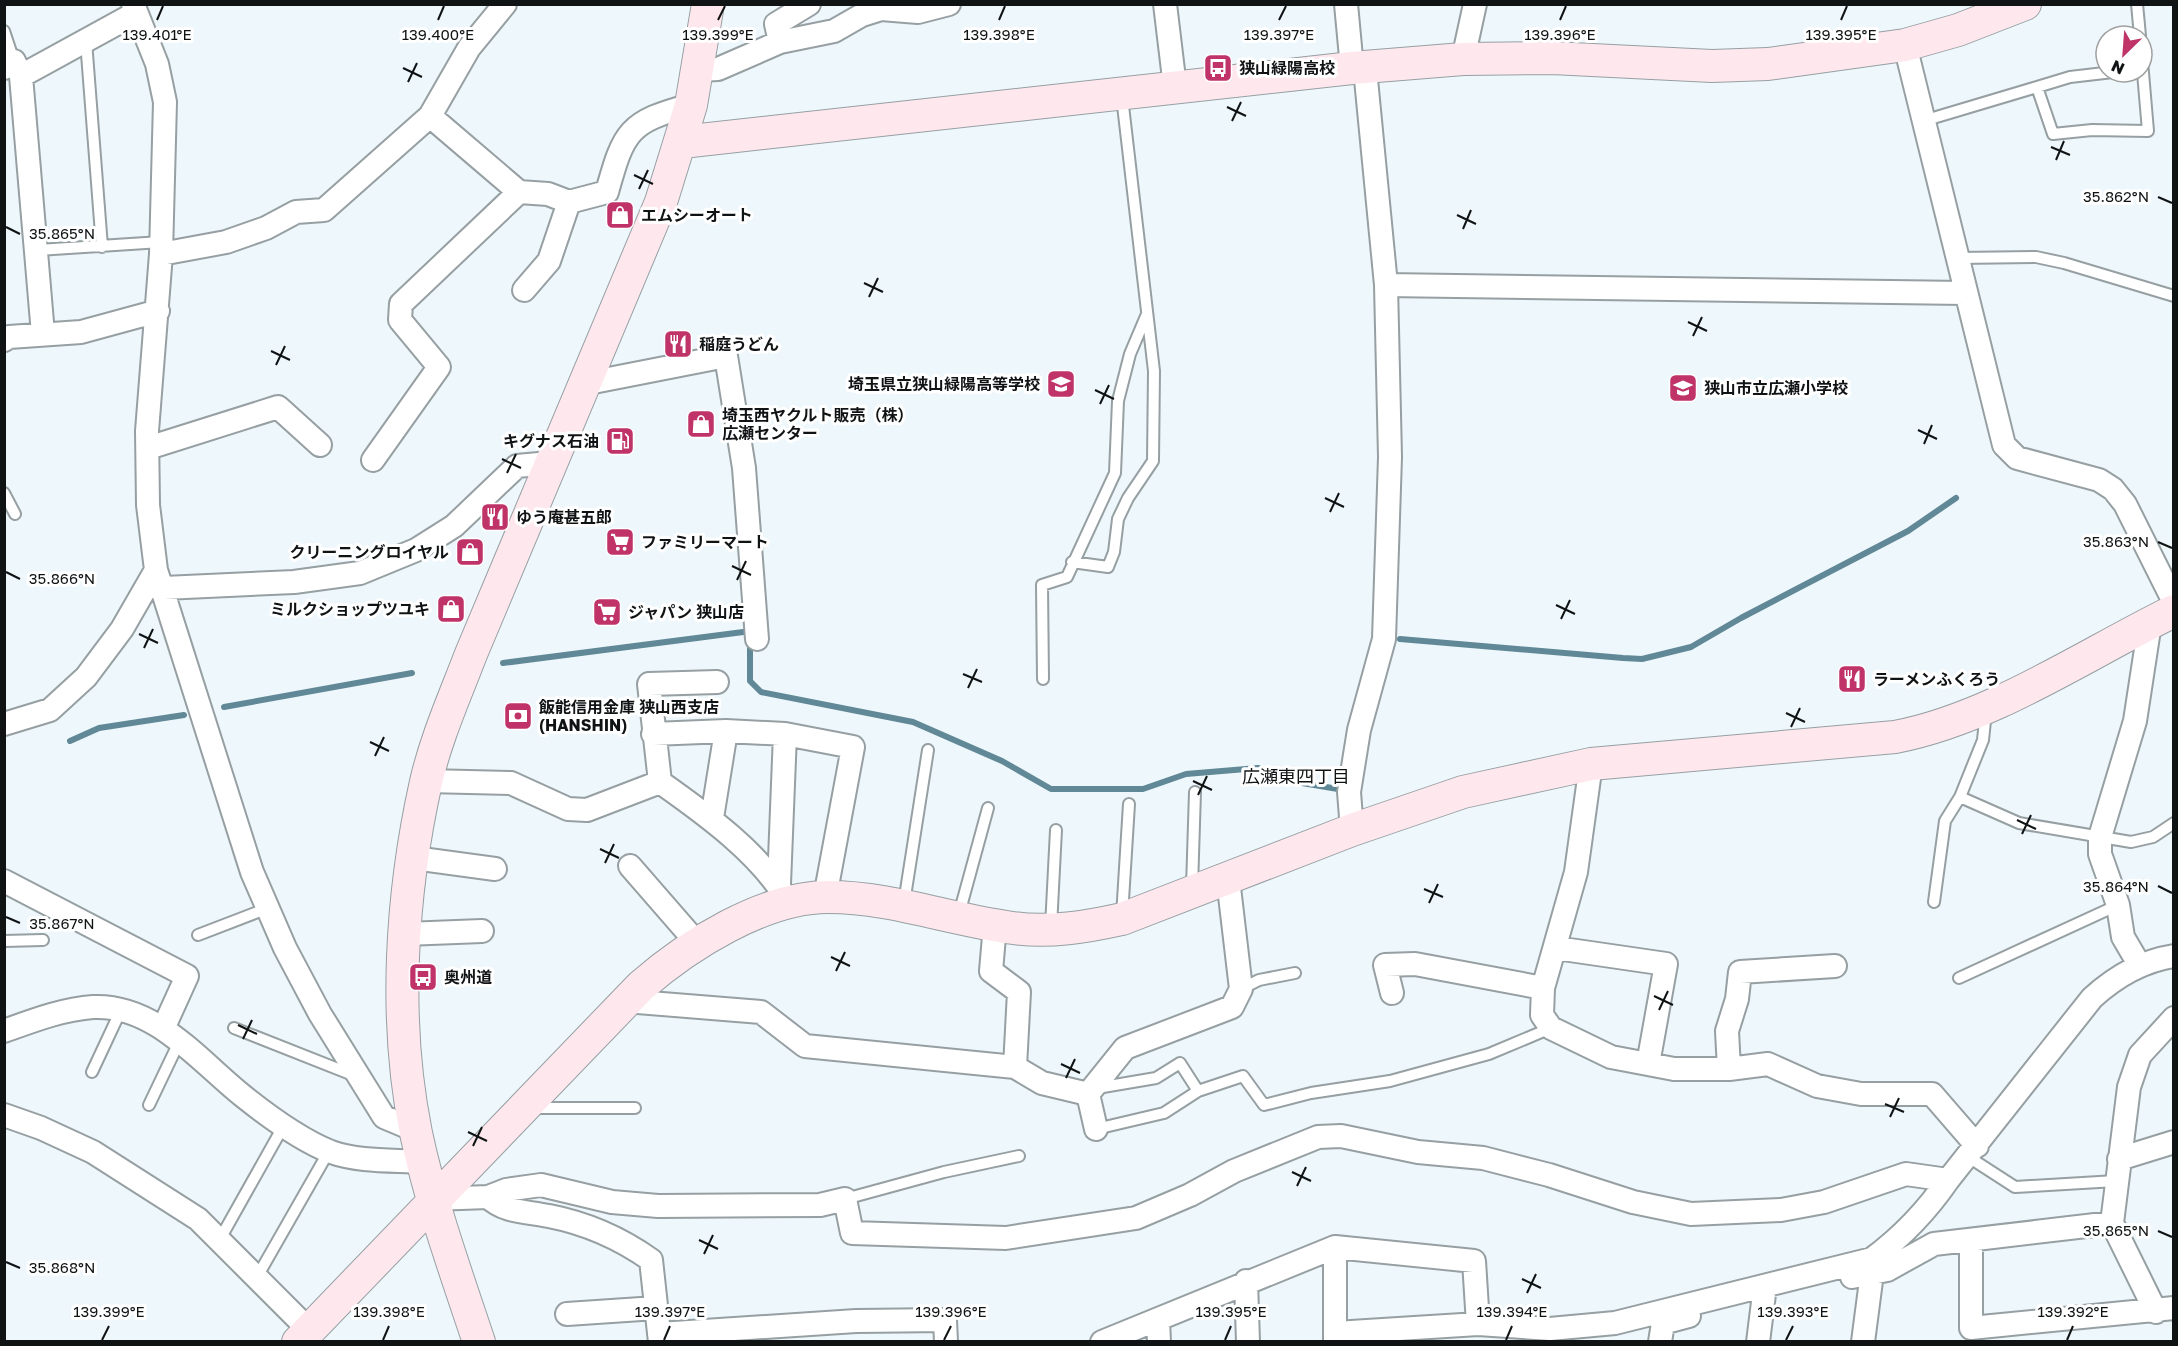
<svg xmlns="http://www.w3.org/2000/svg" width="2178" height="1346" font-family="'Golos Text','Noto Sans JP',sans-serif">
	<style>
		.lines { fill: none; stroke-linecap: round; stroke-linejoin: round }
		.stream { stroke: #608896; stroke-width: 6 }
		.lane-casing { stroke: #969fa2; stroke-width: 14 }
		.street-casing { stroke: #969fa2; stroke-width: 26 }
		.secondary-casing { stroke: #969fa2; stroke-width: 34 }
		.lane { stroke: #fff; stroke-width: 10 }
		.street { stroke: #fff; stroke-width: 22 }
		.secondary { stroke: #fee8ee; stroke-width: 32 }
		.ticks { fill: none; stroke: #101314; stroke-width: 2 }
		.labels { text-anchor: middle; stroke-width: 6; stroke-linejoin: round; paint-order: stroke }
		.poi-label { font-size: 16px; font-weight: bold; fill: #101314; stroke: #fff; text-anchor: start }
		.neighbourhood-label { font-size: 18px; fill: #101314; stroke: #fff }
		.ticks-label { font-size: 15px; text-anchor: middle; fill: #101314; stroke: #fff; stroke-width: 6; stroke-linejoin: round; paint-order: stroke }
	</style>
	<rect width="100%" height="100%" fill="#eef7fb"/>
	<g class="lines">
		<path class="stream" d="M1400,639L1623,658L1642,659L1691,647L1741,618L1908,531L1956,498
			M750,641V681L761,692L913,722L1002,761L1051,789H1143L1186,774L1258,768L1276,772L1302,783L1338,789
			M503,663L751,631
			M224,707L412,673
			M70,741L99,728L184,715"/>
		<g class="lane-casing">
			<path id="lane" d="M2137,4L2140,36
				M4,31L14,61
				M86,41L102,247
				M2113,72L2070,77L2037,87L2053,134L2092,130L2148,131L2142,61
				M1923,121L2037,87
				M38,250L161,242
				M1957,258L2036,257L2064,263L2174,296
				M4,493L15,514
				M1072,562L1108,567L1114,552L1118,519L1128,498L1153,461L1154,371L1122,97
				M1043,679L1042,585L1067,577L1115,473L1118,401L1130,354L1147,314
				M1986,711L1983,740L1960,797L2019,823L2131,842L2153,837L2174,823
				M1192,887L1195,792
				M1934,902L1945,821L1960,797
				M904,903L928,750
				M959,914L988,808
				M1122,916L1129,804
				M1051,927L1056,830
				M198,935L268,908
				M4,941L43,940
				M1959,978L2118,905
				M1241,989L1259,980L1295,973
				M234,1028L353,1075
				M92,1072L121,1010
				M1097,1088L1156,1078L1180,1063L1198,1091
				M149,1105L180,1040
				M533,1108H635
				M1096,1129L1164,1113L1198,1091L1243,1076L1264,1105L1311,1093L1390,1081L1489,1054L1551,1028
				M1967,1156L2015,1187L2116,1181
				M845,1199L944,1172L1019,1156
				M220,1239L284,1125
				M257,1277L329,1151"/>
		</g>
		<g class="street-casing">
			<path id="street" d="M133,4L157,64L165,102L161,254L147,431L148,505L156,570L252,872L285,948L320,1014L384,1117L415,1130
				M1165,4L1175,87
				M1346,4L1352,68
				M780,42L776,24L809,4
				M1905,45L2004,445L2017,458L2099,480L2113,489L2125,504L2174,602
				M1463,59L1475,4
				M4,68L14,61L21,76L43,334
				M699,70L718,69L780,42L834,31L862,15L881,9L918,12L949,4
				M21,76L136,13
				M430,116L519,192L548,194L569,202L549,261L524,290
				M569,202L607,192C624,131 628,122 691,105
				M161,254L226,242L266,228L296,212L324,210L430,116L469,48L505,4
				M1386,285L1965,293
				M4,340L9,337L81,332L158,311
				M583,384L726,356L744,468L757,639
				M148,448L278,407L320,445
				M373,460L439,367L400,320L401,304L519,192
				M164,588L294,582L360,573L416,550L454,526L517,466L550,463
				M4,724L50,710L86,677L122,629L156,570
				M653,734L726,731L785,734L853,747L825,897
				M1591,764L1576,872L1543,988L1542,1015L1551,1028L1611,1057L1674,1069H1729L1768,1064L1817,1086L1861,1094H1932L1977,1146
				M427,781L511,783L568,809L587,810L660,782C704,813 764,856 789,904
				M660,782L649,684L717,682
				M712,818L726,731
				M1352,830L1349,792L1359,730L1384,639L1390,457L1386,285L1365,69
				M414,858L495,869
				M630,866L697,943
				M4,881L187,976L163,1029
				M779,884L785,734
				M995,925L991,971L1019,992L1015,1067
				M405,934L482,931
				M1556,948L1666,964L1648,1064
				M2140,966L2123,937L2118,905L2100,854V837L2135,721L2150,623
				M1392,993L1385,965L1415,964L1543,988
				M625,1001L761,1012L805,1046L1015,1067L1042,1083L1088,1094
				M4,1031C32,1021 63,1009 93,1007C155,1004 199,1061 243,1096C268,1116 301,1140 331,1152C359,1162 393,1160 422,1162
				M1729,1069L1727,1031L1737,999L1740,972L1835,966
				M4,1115L41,1128L93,1152L198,1219L309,1330
				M1096,1129L1088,1094L1125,1048L1232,1007L1241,989L1228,879
				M2119,1159L2174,1142
				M488,1197C505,1213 526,1211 549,1216C585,1223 620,1238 651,1260L660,1342
				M433,1199L488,1197L506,1190L541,1185L612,1202L658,1206L820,1205L845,1199L852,1233L1006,1238L1136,1218L1190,1195L1234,1171L1318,1137L1341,1136L1418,1152L1483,1158L1549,1175L1633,1202L1691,1214L1781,1210L1824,1202L1906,1174L1948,1180
				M1971,1240V1328L2174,1308
				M1335,1247V1342
				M1852,1277L1887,1270L1934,1244L2112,1223
				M1246,1281L1248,1342
				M2156,1312L2112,1223L2129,1087L2140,1055L2174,1018
				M567,1314L656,1308
				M1158,1320L1159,1342
				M1335,1333L1478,1324L1550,1329L1615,1323L1872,1259C1903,1236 1926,1212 1948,1180L2092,998C2115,977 2142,961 2174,956
				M659,1334L856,1321L945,1320L946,1342
				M1102,1342L1335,1247L1474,1261L1478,1324
				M1660,1342L1663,1323L1689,1316
				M1758,1342L1764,1294
				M1863,1342L1872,1273"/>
		</g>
		<g class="secondary-casing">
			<path id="secondary" d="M682,142L1352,68L1463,59L1552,58L1712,66L1768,64L1905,45L1958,30L2025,4
				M298,1342L641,986C688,945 764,897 828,897C891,897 951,920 1013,928C1050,933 1086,927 1122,919L1352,830L1463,792L1591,764L1895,737C1991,719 2086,654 2174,611
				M479,1342C456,1273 431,1204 416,1133C393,1020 401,894 426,782C436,738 455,696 471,654L661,202L691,105L708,4"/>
		</g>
		<use href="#lane" class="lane"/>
		<use href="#street" class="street"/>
		<use href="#secondary" class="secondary"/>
	</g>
	<path class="ticks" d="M157,20L163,6M438,20L444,6M718,20L725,6M999,20L1005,6M1279,20L1286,6M1560,20L1566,6M1841,20L1847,6M403,68L422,77M408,82L417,63M1227,107L1246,116M1232,121L1241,102M2051,147L2070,155M2056,160L2064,141M634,175L653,184M639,189L648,170M2158,197L2172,203M1457,215L1476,224M6,227L20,234M1463,229L1471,210M864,283L883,292M869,297L878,278M1688,322L1707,331M1693,336L1702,317M271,351L290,360M276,365L285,346M1095,390L1114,399M1100,404L1109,385M1918,430L1937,439M1924,444L1932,425M502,459L521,468M507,473L516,454M1325,498L1344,507M1330,512L1339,493M2158,542L2172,548M732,566L751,575M6,572L20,579M737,580L746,561M1556,605L1575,614M1561,619L1570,600M139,634L158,643M144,648L153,629M963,674L982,682M968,688L977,669M1786,713L1805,722M1791,727L1800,708M370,742L389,751M375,756L384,737M1193,781L1212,790M1198,795L1207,776M2017,820L2036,829M2022,834L2031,815M600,849L619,858M605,863L614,844M2158,886L2172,893M1424,889L1443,897M1429,903L1438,884M6,917L20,923M831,957L850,966M836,971L845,952M1654,996L1673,1005M1659,1010L1668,991M238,1025L257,1034M243,1039L252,1020M1061,1064L1080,1073M1066,1078L1075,1059M1885,1104L1904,1112M1890,1117L1899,1098M468,1132L487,1141M473,1146L482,1127M1292,1172L1311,1181M1297,1186L1306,1167M2158,1231L2172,1237M699,1240L718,1249M704,1254L713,1235M6,1262L20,1268M1522,1279L1541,1288M1527,1293L1536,1274M102,1340L109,1326M383,1340L389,1326M664,1340L670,1326M944,1340L951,1326M1225,1340L1231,1326M1506,1340L1512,1326M1786,1340L1793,1326M2067,1340L2073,1326"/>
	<defs>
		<g id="bus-square" transform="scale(1.5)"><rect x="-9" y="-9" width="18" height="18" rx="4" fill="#bf3368" stroke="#fff"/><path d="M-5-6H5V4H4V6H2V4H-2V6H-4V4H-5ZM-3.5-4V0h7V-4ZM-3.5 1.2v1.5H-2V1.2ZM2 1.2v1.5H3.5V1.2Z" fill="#fff"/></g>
		<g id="shop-square" transform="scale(1.5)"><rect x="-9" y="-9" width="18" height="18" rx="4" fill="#bf3368" stroke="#fff"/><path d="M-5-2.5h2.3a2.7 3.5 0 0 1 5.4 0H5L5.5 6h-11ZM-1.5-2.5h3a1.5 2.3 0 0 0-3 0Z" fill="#fff"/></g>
		<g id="restaurant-square" transform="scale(1.5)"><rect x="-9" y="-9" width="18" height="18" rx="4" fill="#bf3368" stroke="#fff"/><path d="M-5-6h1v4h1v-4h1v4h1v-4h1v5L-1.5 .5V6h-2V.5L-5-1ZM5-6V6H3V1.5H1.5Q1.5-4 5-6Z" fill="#fff"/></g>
		<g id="school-square" transform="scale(1.5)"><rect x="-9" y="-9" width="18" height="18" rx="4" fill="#bf3368" stroke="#fff"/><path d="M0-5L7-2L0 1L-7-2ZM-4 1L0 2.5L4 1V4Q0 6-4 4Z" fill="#fff"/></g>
		<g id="fuel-square" transform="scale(1.5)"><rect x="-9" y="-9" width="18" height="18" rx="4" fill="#bf3368" stroke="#fff"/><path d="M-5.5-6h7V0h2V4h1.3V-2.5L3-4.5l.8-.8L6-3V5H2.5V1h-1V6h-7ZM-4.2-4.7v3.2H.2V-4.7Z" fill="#fff"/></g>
		<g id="supermarket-square" transform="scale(1.5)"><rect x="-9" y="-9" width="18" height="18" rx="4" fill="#bf3368" stroke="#fff"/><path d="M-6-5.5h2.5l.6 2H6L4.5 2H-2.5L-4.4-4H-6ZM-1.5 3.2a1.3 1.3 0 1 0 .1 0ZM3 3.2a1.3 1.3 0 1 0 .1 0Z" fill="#fff"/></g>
		<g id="bank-square" transform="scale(1.5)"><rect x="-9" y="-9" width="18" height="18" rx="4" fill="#bf3368" stroke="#fff"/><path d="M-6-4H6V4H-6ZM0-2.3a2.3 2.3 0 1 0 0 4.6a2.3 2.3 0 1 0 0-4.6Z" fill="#fff"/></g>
	</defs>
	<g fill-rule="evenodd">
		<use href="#bus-square" x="1218" y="68"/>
		<use href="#shop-square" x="620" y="215"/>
		<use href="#restaurant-square" x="678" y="344"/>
		<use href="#school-square" x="1061" y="384"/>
		<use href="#school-square" x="1683" y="388"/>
		<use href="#shop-square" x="701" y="424"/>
		<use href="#fuel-square" x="620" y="441"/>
		<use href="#restaurant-square" x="495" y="517"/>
		<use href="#supermarket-square" x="620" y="542"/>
		<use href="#shop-square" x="470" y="552"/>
		<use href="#shop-square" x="451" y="609"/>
		<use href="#supermarket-square" x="607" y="612"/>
		<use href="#restaurant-square" x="1852" y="679"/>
		<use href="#bank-square" x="518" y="716"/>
		<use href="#bus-square" x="423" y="977"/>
	</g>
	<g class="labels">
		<g class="poi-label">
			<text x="1239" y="74">狭山緑陽高校</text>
			<text x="641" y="221">エムシーオート</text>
			<text x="699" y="350">稲庭うどん</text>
			<text x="1040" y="390" text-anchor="end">埼玉県立狭山緑陽高等学校</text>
			<text x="1704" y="394">狭山市立広瀬小学校</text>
			<text x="722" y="421">埼玉西ヤクルト販売（株）<tspan x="722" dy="18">広瀬センター</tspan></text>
			<text x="599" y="447" text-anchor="end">キグナス石油</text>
			<text x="516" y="523">ゆう庵甚五郎</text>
			<text x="641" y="548">ファミリーマート</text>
			<text x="449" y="558" text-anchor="end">クリーニングロイヤル</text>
			<text x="430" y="615" text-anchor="end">ミルクショップツユキ</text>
			<text x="628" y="618">ジャパン 狭山店</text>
			<text x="1873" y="685">ラーメンふくろう</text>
			<text x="539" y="713">飯能信用金庫 狭山西支店<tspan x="539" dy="18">(HANSHIN)</tspan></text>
			<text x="444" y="983">奥州道</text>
		</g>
		<g class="neighbourhood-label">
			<text x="1296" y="783">広瀬東四丁目</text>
		</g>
	</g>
	<g class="ticks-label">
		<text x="157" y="40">139.401°E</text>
		<text x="438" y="40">139.400°E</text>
		<text x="718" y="40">139.399°E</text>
		<text x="999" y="40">139.398°E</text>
		<text x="1279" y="40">139.397°E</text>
		<text x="1560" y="40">139.396°E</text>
		<text x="1841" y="40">139.395°E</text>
		<text x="2116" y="202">35.862°N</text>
		<text x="62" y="239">35.865°N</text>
		<text x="2116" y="547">35.863°N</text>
		<text x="62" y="584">35.866°N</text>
		<text x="2116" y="892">35.864°N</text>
		<text x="62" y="929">35.867°N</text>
		<text x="2116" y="1236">35.865°N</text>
		<text x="62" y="1273">35.868°N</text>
		<text x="109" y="1317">139.399°E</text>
		<text x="389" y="1317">139.398°E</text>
		<text x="670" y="1317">139.397°E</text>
		<text x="951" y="1317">139.396°E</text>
		<text x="1231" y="1317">139.395°E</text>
		<text x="1512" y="1317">139.394°E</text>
		<text x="1793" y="1317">139.393°E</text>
		<text x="2073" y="1317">139.392°E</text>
	</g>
	<rect width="2178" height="1346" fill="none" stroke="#101314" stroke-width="12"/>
	<g transform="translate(2124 54) rotate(205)"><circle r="28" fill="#ffffff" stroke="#9fa1a1" stroke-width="1.5"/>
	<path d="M0-4.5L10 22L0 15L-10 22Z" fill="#bf3368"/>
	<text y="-9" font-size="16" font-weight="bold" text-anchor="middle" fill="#101314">N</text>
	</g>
</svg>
